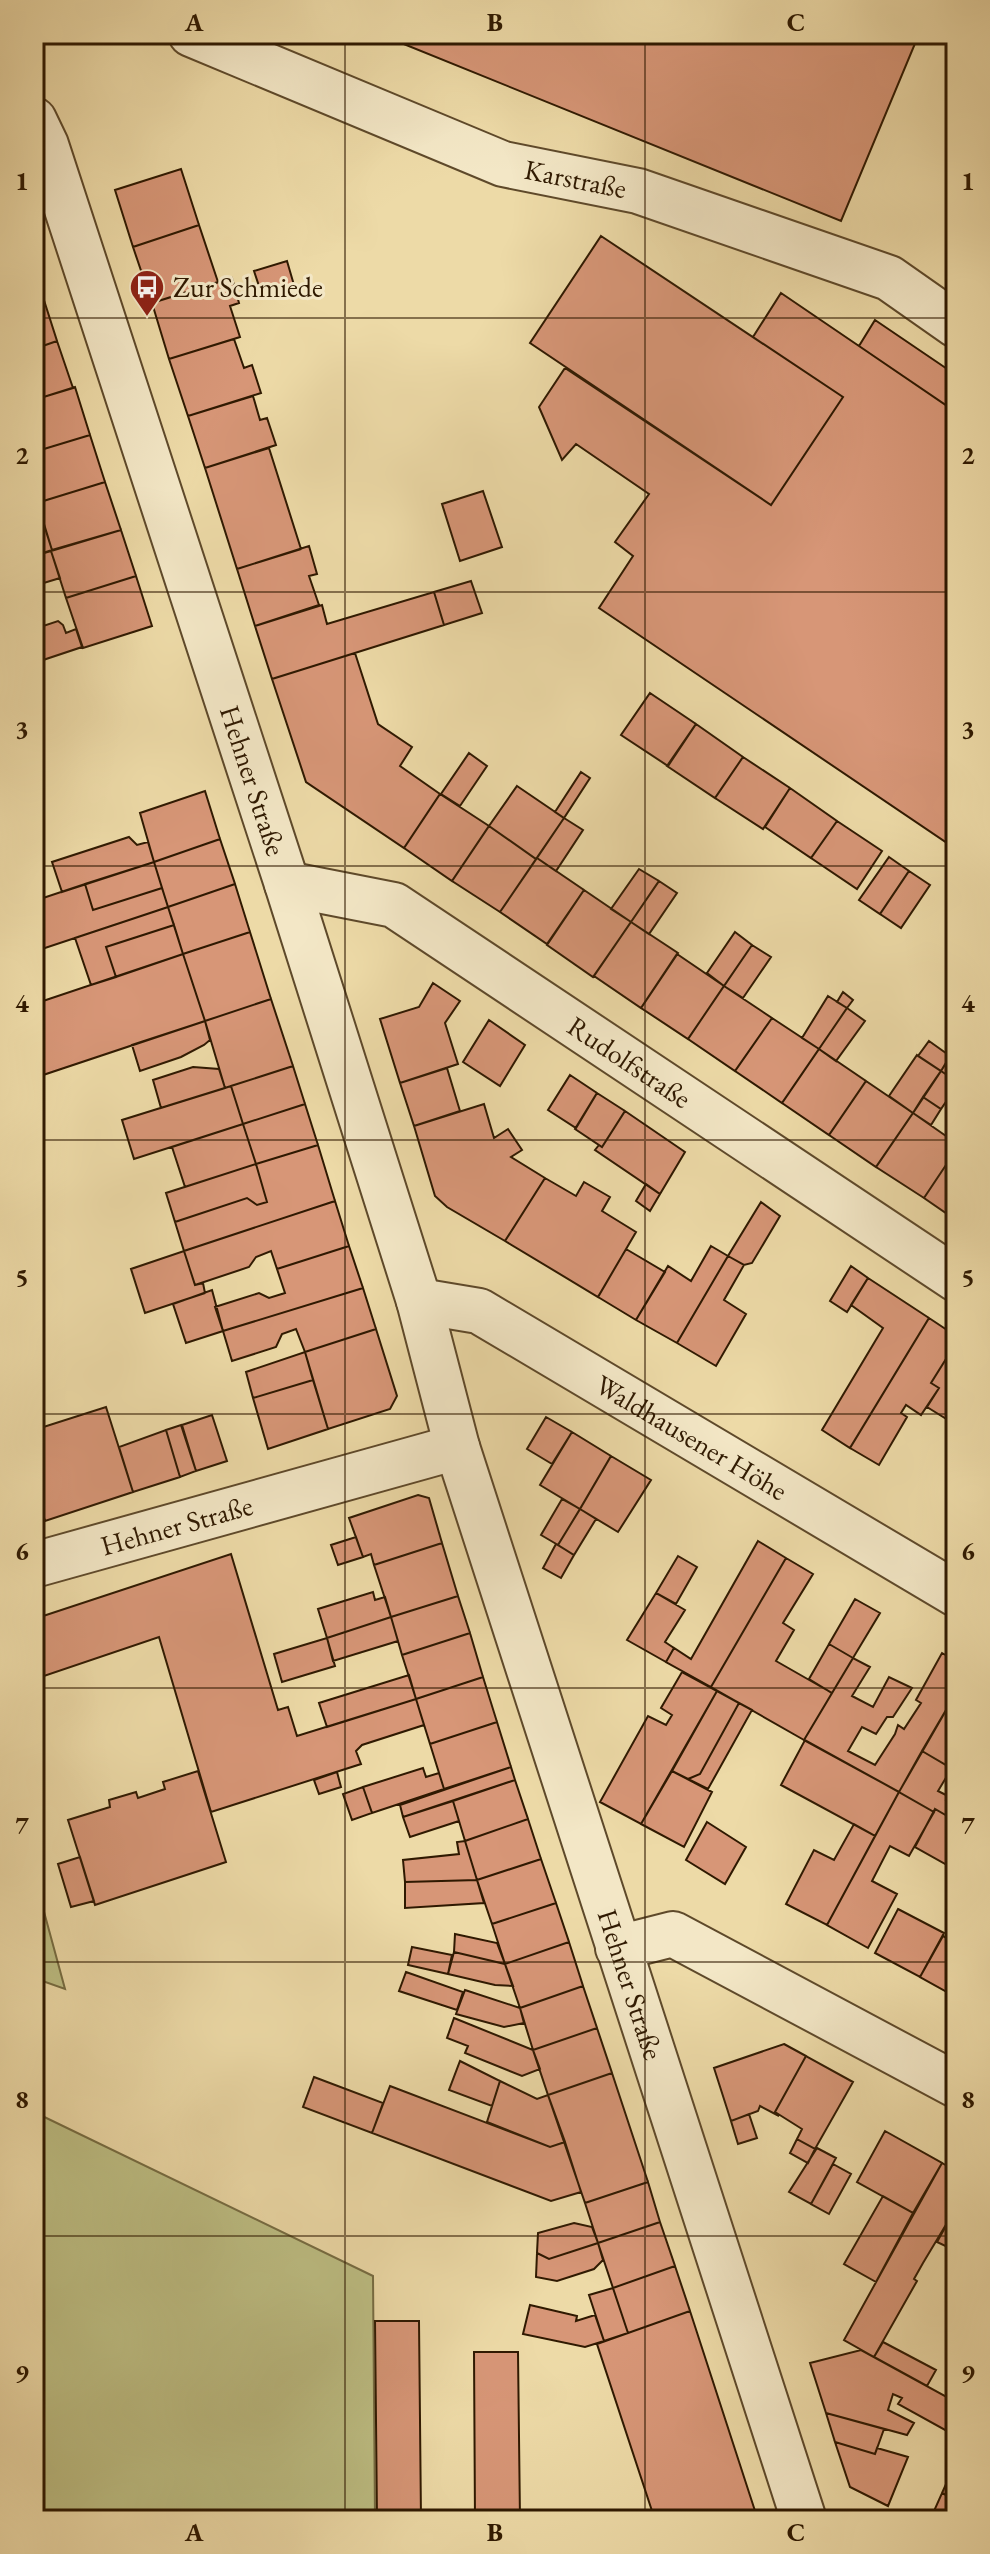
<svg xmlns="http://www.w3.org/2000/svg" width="990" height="2554" font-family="'EB Garamond',serif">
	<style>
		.green { fill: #bdbe83; stroke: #766c42; stroke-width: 2 }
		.building { fill: #d79677; stroke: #2f1901; stroke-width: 2 }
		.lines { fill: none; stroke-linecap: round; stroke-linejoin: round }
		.minor-casing { stroke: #5e492a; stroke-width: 48 }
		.minor { stroke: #f3e7c6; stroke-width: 44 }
		.grid { fill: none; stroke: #2f1901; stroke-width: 2; stroke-opacity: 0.55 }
		.labels { text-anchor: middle; stroke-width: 6; stroke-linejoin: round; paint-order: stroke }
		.street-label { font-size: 28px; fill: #2f1901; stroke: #f3e7c6 }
		.poi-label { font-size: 28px; fill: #2f1901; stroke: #f3e7c6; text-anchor: start }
		.neatline { fill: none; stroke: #2f1901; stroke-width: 3 }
		.grid-label { font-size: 26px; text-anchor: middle; font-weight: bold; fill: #2f1901 }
	</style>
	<rect width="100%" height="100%" fill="#eddaa7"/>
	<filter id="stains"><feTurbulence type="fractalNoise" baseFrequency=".0025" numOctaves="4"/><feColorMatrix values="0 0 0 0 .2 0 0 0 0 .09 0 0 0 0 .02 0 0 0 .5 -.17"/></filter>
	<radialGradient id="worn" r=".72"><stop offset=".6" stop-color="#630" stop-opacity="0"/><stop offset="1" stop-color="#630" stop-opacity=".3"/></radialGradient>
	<path class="green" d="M34,1875L65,1989L34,1978Z
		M34,2112L373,2276L375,2520H34Z"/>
	<path class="building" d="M379,34H919L841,221Z
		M181,169L199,225L133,247L115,190Z
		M199,225L218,282L152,303L133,247Z
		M601,236L843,397L771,505L530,343Z
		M287,261L294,285L262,295L254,271Z
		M34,270L42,294L34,297Z
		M232,278L239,303L230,306L240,337L169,359L152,303Z
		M781,293L956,412V849L599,608L633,556L615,542L649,494L576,444L562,460L539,407L565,368L771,505L843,397L753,337Z
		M42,294L57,341L34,349V297Z
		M875,320L956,375V412L859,346Z
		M234,339L244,368L252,365L261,393L188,416L169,359Z
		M57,341L73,388L34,400V349Z
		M75,387L90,435L34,452V400Z
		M253,396L260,420L267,418L276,445L205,468L188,416Z
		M90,435L105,482L37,503L34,493V452Z
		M269,448L301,549L237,569L205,468Z
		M105,482L121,530L52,550L37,503Z
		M483,491L502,547L460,561L442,504Z
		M44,524L52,550L34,556V527Z
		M121,530L136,576L66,598L51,551Z
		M309,546L317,574L309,576L319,605L255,626L237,569Z
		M51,551L60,578L34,586V556Z
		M136,576L152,626L83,648L66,598Z
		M471,581L482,613L444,625L434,592Z
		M434,592L444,625L272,679L255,626L322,605L327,624Z
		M58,621L63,625L66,633L76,629L82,647L34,663V629Z
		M355,653L378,724L412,747L400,766L440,794L404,848L306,782L272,679Z
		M650,693L696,724L668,766L621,735Z
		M696,724L743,757L715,798L667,766Z
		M469,753L487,766L460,806L441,794Z
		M743,757L790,788L763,829L715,798Z
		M581,772L590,778L564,818L555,812Z
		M517,786L564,818L536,859L489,826Z
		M790,788L837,821L811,858L765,827Z
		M205,791L220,839L154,862L140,813Z
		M440,794L489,826L452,881L404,848Z
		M564,818L583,830L556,871L537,858Z
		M837,821L882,851L857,889L811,858Z
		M489,826L536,859L500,912L452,881Z
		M129,837L137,845L148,842L154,862L62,892L52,862Z
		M220,839L235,884L168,907L154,862Z
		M889,857L909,871L880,914L859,900Z
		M537,858L584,890L547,944L500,912Z
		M154,862L162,888L93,910L85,884Z
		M639,869L659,881L631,922L611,909Z
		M909,871L930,885L901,928L880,914Z
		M659,881L677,893L649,934L631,922Z
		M85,884L93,910L162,888L168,907L39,950L34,935V901Z
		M235,884L250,932L183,954L168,907Z
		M584,890L631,922L593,977L547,945Z
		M168,907L174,925L106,947L116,977L91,985L75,938Z
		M631,922L678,953L641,1008L594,976Z
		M174,925L183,954L116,977L106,947Z
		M250,932L271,999L205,1021L183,954Z
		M735,932L752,945L724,986L707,973Z
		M752,945L771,957L743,998L724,986Z
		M183,954L205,1021L34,1078V1004Z
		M677,954L724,986L688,1039L641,1008Z
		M433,983L460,1001L445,1023L458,1064L400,1083L380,1019L419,1007Z
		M724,986L772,1018L735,1071L688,1039Z
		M843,992L853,1000L847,1008L837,1002Z
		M828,996L847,1008L819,1049L802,1038Z
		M271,999L293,1066L225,1088L205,1021Z
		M847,1008L865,1021L836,1061L819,1049Z
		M772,1018L819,1049L782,1103L735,1071Z
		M489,1020L525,1045L500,1086L463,1062Z
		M205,1021L210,1040L204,1045L181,1057L140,1071L132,1045Z
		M929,1041L950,1056L941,1071L918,1056Z
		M819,1049L866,1081L829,1135L782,1103Z
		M917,1055L941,1071L913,1113L889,1096Z
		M948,1060L956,1065V1081L941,1071Z
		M293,1066L305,1104L243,1124L231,1086Z
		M193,1067L219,1069L225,1088L161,1108L153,1080Z
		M447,1068L460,1111L414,1126L400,1083Z
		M941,1071L956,1081V1087L941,1109L923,1097Z
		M570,1075L597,1093L576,1128L548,1110Z
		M866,1081L913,1113L876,1167L829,1135Z
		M231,1086L243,1124L134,1159L122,1120Z
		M597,1093L625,1111L602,1147L575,1129Z
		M923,1097L941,1109L931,1125L913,1113Z
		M305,1104L318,1145L256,1164L243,1124Z
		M484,1104L494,1138L508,1129L522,1150L511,1157L545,1178L505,1241L447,1207L435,1196L414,1126Z
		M625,1111L685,1152L660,1194L595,1150L599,1145L602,1147Z
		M913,1113L956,1143V1150L924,1198L876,1167Z
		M243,1124L256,1164L185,1187L172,1147Z
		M318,1145L335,1201L184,1251L175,1222L247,1198L257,1205L267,1202L256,1164Z
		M956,1150V1220L924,1198Z
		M256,1164L267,1202L257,1205L247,1198L175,1222L166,1193Z
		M545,1178L576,1196L584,1182L610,1197L602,1211L636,1232L598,1297L505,1241Z
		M646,1184L660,1194L650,1211L636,1201Z
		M335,1201L349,1246L277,1269L271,1251L256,1257L249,1267L195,1285L184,1251Z
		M761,1202L780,1216L752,1263L744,1265L728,1256Z
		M349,1246L363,1288L223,1331L215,1307L259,1293L269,1298L285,1293L277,1269Z
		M711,1246L728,1256L677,1343L636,1320L668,1266L691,1281Z
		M626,1249L665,1272L636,1320L598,1297Z
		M184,1251L195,1285L203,1283L205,1293L145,1313L131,1269Z
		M728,1256L744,1265L724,1300L746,1314L716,1366L677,1343Z
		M851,1266L868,1278L847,1312L830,1301Z
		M868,1278L929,1318L850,1448L822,1430L883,1328L851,1305Z
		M363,1288L376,1329L305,1352L296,1329L282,1334L276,1347L232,1361L223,1331Z
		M212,1290L223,1331L186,1343L173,1304Z
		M929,1318L956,1336V1343L931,1383L939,1388L921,1415L906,1405L901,1413L907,1417L879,1465L850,1448Z
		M376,1329L397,1396L390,1409L328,1429L305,1352Z
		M956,1343V1425L927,1407L939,1388L931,1383Z
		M305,1352L313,1380L253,1398L246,1372Z
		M313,1380L328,1429L268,1449L253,1398Z
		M106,1407L133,1492L45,1521L34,1487V1430Z
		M212,1415L227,1461L196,1471L182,1425Z
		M546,1417L572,1432L552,1464L527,1449Z
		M181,1425L196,1471L180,1477L166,1430Z
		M166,1430L180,1477L133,1492L119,1447Z
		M572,1432L611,1456L580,1509L540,1485Z
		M611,1456L651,1480L618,1532L580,1509Z
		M34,1487L45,1521L34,1525Z
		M418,1495L429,1498L442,1543L374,1565L371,1554L363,1557L349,1518Z
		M562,1499L580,1509L558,1545L541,1535Z
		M580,1509L596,1519L574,1555L558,1545Z
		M356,1537L363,1557L338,1565L331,1545Z
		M758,1541L786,1558L711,1687L666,1662L674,1648L691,1659Z
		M442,1543L458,1596L391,1617L374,1565Z
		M556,1544L574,1555L561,1578L543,1568Z
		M231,1554L278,1710L288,1707L297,1736L416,1699L424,1725L362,1745L356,1751L361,1764L211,1812L159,1637L41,1677L34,1654V1619Z
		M678,1556L697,1567L676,1604L656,1593Z
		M786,1558L813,1574L783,1623L794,1630L776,1661L832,1693L804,1740L711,1687Z
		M373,1592L375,1600L385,1597L391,1617L327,1638L318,1609Z
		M656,1593L685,1610L665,1642L674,1648L666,1662L627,1640Z
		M458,1596L470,1633L402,1655L391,1617Z
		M855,1599L880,1613L853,1658L829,1644Z
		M391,1617L398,1641L333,1661L327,1638Z
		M470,1633L483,1677L416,1699L402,1655Z
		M327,1638L335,1666L282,1682L274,1654Z
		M829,1644L853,1658L832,1693L809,1679Z
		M942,1653L956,1661V1693L899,1792L804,1740L853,1658L870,1667L852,1696L873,1707L889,1677L912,1688L893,1717H887L876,1734L862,1727L848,1751L875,1765L895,1734L898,1725L904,1729L921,1703L916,1700Z
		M682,1672L717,1691L641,1824L600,1802L648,1716L666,1725L672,1715L661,1708Z
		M409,1675L416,1699L327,1727L319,1703Z
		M483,1677L497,1722L430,1744L416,1699Z
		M717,1691L739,1703L700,1774L688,1779L672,1771Z
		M956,1693V1747L946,1765L922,1751Z
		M739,1703L752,1710L708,1789L688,1779L700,1774Z
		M497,1722L511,1767L444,1789L430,1744Z
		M805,1740L899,1792L875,1836L781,1785Z
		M922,1751L946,1765L947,1762L953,1766L938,1791L948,1796L946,1800L956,1806V1821L935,1809L934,1812L899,1792Z
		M511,1767L515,1780L403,1817L400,1805Z
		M423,1768L426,1777L439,1773L444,1789L372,1813L363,1787Z
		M198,1771L226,1862L95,1905L68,1820L110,1807L109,1800L136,1792L138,1798L165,1789L163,1782Z
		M672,1771L712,1792L684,1847L641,1824Z
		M337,1772L341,1787L319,1794L314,1780Z
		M515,1780L528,1819L465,1841L453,1801Z
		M956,1782V1806L946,1800Z
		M363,1787L372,1813L352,1820L343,1794Z
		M899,1792L934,1812L909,1856L890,1846L872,1881L897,1894L868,1948L827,1925Z
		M453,1801L459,1821L410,1837L403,1817Z
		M935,1809L956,1821V1870L915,1847Z
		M528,1819L541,1859L477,1880L465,1841Z
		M707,1822L746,1847L725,1884L686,1860Z
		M854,1824L875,1836L827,1925L786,1904L814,1850L834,1860Z
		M465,1841L477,1880L405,1882L403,1860L459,1854L457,1842Z
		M80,1857L94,1901L71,1907L58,1864Z
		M541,1859L556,1903L492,1924L477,1880Z
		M477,1880L484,1903L405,1908V1882Z
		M556,1903L569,1942L505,1964L492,1924Z
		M898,1909L944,1933L920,1977L875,1953Z
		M455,1934L497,1943L505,1964L454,1952Z
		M943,1936L956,1943V1997L920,1977Z
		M569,1942L583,1986L520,2008L505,1964Z
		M412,1947L452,1955L448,1974L408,1965Z
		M454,1952L505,1964L513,1986L495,1985L448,1974Z
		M406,1972L463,1992L457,2010L399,1991Z
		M583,1986L597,2028L533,2050L520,2008Z
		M465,1990L520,2008L524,2023L504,2027L456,2014Z
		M454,2018L533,2050L540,2069L522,2076L465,2053L468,2046L447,2038Z
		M597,2028L612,2073L548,2095L533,2050Z
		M784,2044L806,2056L775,2112L779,2116L760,2106L758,2111L731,2121L714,2068Z
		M806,2056L853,2082L815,2149L797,2139L802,2129L775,2112Z
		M460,2061L500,2081L492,2106L449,2090Z
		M612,2073L648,2182L585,2203L548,2095Z
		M314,2077L383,2103L372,2133L303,2107Z
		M500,2081L537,2099L548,2095L565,2142L550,2147L487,2122Z
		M390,2086L550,2147L565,2142L581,2192L551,2201L372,2133Z
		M749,2114L757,2138L738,2144L731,2121Z
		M885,2131L942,2163L913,2213L857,2182Z
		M797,2139L815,2149L808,2163L790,2153Z
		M817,2148L836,2158L811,2204L789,2192Z
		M942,2163L956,2171V2208L923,2263L914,2279L917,2281L874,2357L844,2340Z
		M833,2164L851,2174L829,2214L811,2204Z
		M648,2182L660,2222L598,2243L585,2203Z
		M883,2196L913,2213L876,2282L844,2264Z
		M956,2208V2251L937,2242Z
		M660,2222L675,2266L613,2288L598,2243Z
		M574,2223L592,2227L598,2243L549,2259L537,2253L538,2233Z
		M598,2243L603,2260L594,2269L557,2281L536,2277L537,2253L549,2259Z
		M675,2266L690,2311L628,2333L613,2288Z
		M613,2288L628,2333L604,2341L589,2295Z
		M530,2305L577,2316L576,2321L595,2315L604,2341L585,2347L523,2334Z
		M690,2311L757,2517L747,2520H655L597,2344Z
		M375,2321H419L421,2520H377Z
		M883,2342L936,2370L927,2386L874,2357Z
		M861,2350L956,2402V2436L898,2404L902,2398L893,2394L888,2410L914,2423L907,2435L826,2413L810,2363Z
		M474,2352H518L520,2520H475Z
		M826,2413L884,2429L875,2454L835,2442Z
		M835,2442L875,2454L877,2448L908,2457L888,2506L850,2487Z
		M956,2462V2500L942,2493Z
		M942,2493L956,2500V2520H930Z"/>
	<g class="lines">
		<g class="minor-casing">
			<g id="minor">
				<path id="s1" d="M191,34L503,164L638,191L889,278L956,325"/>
				<path id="s2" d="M34,120L46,145L287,884L419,1301L457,1447L804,2520"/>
				<path id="s3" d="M287,884L394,905L956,1279"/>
				<path id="s4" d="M419,1301L479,1311L956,1594"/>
				<path id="s5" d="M34,1565L457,1447"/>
				<path d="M618,1948L673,1934L956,2085"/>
			</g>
		</g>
		<use href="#minor" class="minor"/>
	</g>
	<path class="grid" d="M345,34V2520M645,34V2520M34,318H956M34,592H956M34,866H956M34,1140H956M34,1414H956M34,1688H956M34,1962H956M34,2236H956"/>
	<defs>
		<g id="bus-pin" transform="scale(1.8)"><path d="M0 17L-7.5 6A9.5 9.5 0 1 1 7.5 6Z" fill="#8f2418" stroke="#f3e7c6"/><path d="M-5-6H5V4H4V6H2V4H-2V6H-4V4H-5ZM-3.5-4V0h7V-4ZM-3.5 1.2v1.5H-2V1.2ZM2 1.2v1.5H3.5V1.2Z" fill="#fff"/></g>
	</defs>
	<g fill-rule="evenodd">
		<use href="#bus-pin" x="147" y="287"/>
	</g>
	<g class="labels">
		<g class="street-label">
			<text dy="10" stroke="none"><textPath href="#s1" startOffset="412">Karstraße</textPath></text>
			<text dy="10" stroke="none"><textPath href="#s2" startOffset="696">Hehner Straße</textPath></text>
			<text dy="10" stroke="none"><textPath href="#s3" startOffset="392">Rudolfstraße</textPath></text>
			<text dy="10" stroke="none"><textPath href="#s4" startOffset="308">Waldhausener Höhe</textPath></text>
			<text dy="10" stroke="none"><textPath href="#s5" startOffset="148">Hehner Straße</textPath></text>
			<text dy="10" stroke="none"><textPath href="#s2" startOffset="1958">Hehner Straße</textPath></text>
		</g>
		<g class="poi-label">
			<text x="173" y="297">Zur Schmiede</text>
		</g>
	</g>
	<rect width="990" height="2554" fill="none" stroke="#eddaa7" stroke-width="88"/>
	<rect x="44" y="44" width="902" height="2466" class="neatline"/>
	<g class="grid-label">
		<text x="194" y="31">A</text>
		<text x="495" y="31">B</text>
		<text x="796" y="31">C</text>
		<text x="22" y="190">1</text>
		<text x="968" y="190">1</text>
		<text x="22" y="464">2</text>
		<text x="968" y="464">2</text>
		<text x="22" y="738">3</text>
		<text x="968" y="738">3</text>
		<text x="22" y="1012">4</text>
		<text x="968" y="1012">4</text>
		<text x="22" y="1286">5</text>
		<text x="968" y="1286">5</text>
		<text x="22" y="1560">6</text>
		<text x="968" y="1560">6</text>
		<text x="22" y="1834">7</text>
		<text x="968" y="1834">7</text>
		<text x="22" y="2108">8</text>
		<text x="968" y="2108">8</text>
		<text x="22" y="2382">9</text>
		<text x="968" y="2382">9</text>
		<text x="194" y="2541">A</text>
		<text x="495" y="2541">B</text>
		<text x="796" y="2541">C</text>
	</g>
	<rect width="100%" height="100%" filter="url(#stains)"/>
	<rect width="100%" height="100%" fill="url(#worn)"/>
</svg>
